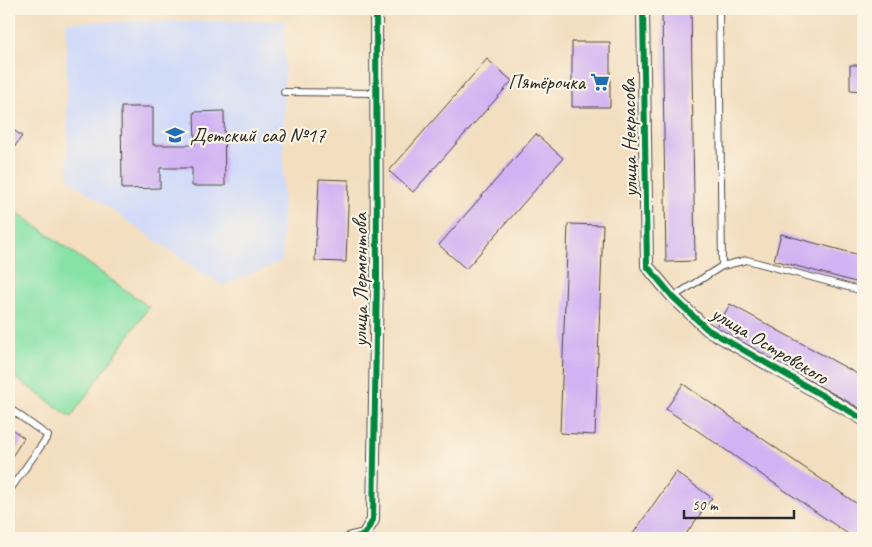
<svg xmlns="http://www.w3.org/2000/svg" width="872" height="547" font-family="Caveat,sans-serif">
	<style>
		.built { fill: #d0daf9 }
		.green { fill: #87e2a8; stroke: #59866a }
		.building { fill: #d1b2f3 }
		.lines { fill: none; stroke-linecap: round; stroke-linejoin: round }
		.service-casing { stroke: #494641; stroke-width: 8 }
		.minor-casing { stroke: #494641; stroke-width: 14 }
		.service { stroke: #fff; stroke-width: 6 }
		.minor { stroke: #fff; stroke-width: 12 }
		.cycleway-casing { stroke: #fcf5e5; stroke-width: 9 }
		.cycleway { stroke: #00873e; stroke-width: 6 }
		.labels { text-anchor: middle; stroke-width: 4.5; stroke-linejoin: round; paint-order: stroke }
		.poi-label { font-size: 21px; fill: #2b2b2b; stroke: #fcf5e5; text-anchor: end }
		.street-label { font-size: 21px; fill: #2b2b2b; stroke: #fcf5e5 }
	</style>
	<rect width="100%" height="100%" fill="#fcf5e5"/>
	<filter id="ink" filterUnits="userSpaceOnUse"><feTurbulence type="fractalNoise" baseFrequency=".02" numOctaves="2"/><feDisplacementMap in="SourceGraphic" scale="10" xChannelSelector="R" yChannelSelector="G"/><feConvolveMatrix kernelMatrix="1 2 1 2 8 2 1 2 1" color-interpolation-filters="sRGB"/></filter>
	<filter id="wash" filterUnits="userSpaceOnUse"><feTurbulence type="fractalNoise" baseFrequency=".0096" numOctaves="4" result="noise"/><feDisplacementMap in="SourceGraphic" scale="20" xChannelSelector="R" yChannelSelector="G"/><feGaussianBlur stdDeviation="1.12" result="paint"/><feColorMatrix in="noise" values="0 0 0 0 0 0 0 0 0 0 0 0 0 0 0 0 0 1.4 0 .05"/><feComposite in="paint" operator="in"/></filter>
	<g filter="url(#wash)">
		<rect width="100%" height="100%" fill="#f3dec0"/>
		<path class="built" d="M285,21L282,261L224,285L206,276L68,179L66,22Z"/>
		<path class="green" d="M10,207L149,307L71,417L9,373Z"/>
		<g id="blocks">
			<path class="building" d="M662,9H691L695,261L666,262Z
				M572,42H610V107H572Z
				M487,59L512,81L413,192L389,171Z
				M850,65H863V91L850,90Z
				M121,107H153V145H195L194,112L224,111L225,186H192V168H160V188L122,189Z
				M9,127L22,136L9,155Z
				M536,134L563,158L466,269L439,245Z
				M319,179L349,180L346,262L315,261Z
				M568,224L603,225L595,435L560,433Z
				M781,234L863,256V284L774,260Z
				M730,304L863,377V410L716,329Z
				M683,384L863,508V538H854L666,409Z
				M9,427L24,438L9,461Z
				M676,472L712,498L683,538H630Z
				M93,532L103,538H89Z"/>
		</g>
	</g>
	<g filter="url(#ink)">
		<use href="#blocks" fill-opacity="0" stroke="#494641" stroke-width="1"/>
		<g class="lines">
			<g class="service-casing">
				<path id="service" d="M719,9L722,266
					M284,92L376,93
					M673,297L722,266L747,260L863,291
					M9,408L48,436L9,491"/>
			</g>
			<g class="minor-casing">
				<path id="minor" d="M643,9L647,266L673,297L707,329L863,419
					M351,538L364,535L373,520L377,276L376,9"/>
			</g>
			<use href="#service" class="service"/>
			<use href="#minor" class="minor"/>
			<g class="cycleway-casing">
				<path id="cycleway" d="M643,9L647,266L673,297L707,329L863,419
					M351,538L364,535L373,520L377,276L376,9"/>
			</g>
			<use href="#cycleway" class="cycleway"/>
		</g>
	</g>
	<defs>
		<g id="supermarket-bare" transform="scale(1.5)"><path d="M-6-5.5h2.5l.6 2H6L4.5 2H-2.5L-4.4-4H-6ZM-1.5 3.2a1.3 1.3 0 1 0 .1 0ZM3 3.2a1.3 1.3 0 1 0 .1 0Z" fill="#1f6fb2" stroke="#fcf5e5" stroke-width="2.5" paint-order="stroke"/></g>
		<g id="school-bare" transform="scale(1.5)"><path d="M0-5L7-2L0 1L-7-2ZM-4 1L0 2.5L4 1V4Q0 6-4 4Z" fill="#1f6fb2" stroke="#fcf5e5" stroke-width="2.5" paint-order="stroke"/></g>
	</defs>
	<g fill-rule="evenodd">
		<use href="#supermarket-bare" x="600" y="82"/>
		<use href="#school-bare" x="175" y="135"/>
	</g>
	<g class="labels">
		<g class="poi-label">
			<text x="585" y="89">Пятёрочка</text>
			<text x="190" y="142" text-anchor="start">Детский сад №17</text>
		</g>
		<g class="street-label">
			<text transform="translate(629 138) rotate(-91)" y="7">улица Некрасова</text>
			<text transform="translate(360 280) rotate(-90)" y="7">улица Лермонтова</text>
			<text transform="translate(770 345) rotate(31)" y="7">улица Островского</text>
		</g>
	</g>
	<rect width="872" height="547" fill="none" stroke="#fcf5e5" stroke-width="30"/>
	<path d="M684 510v8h110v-8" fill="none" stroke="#2b2b2b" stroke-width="2.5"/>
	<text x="692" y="510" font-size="15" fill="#2b2b2b" stroke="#fcf5e5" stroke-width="4" paint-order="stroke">50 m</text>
</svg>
